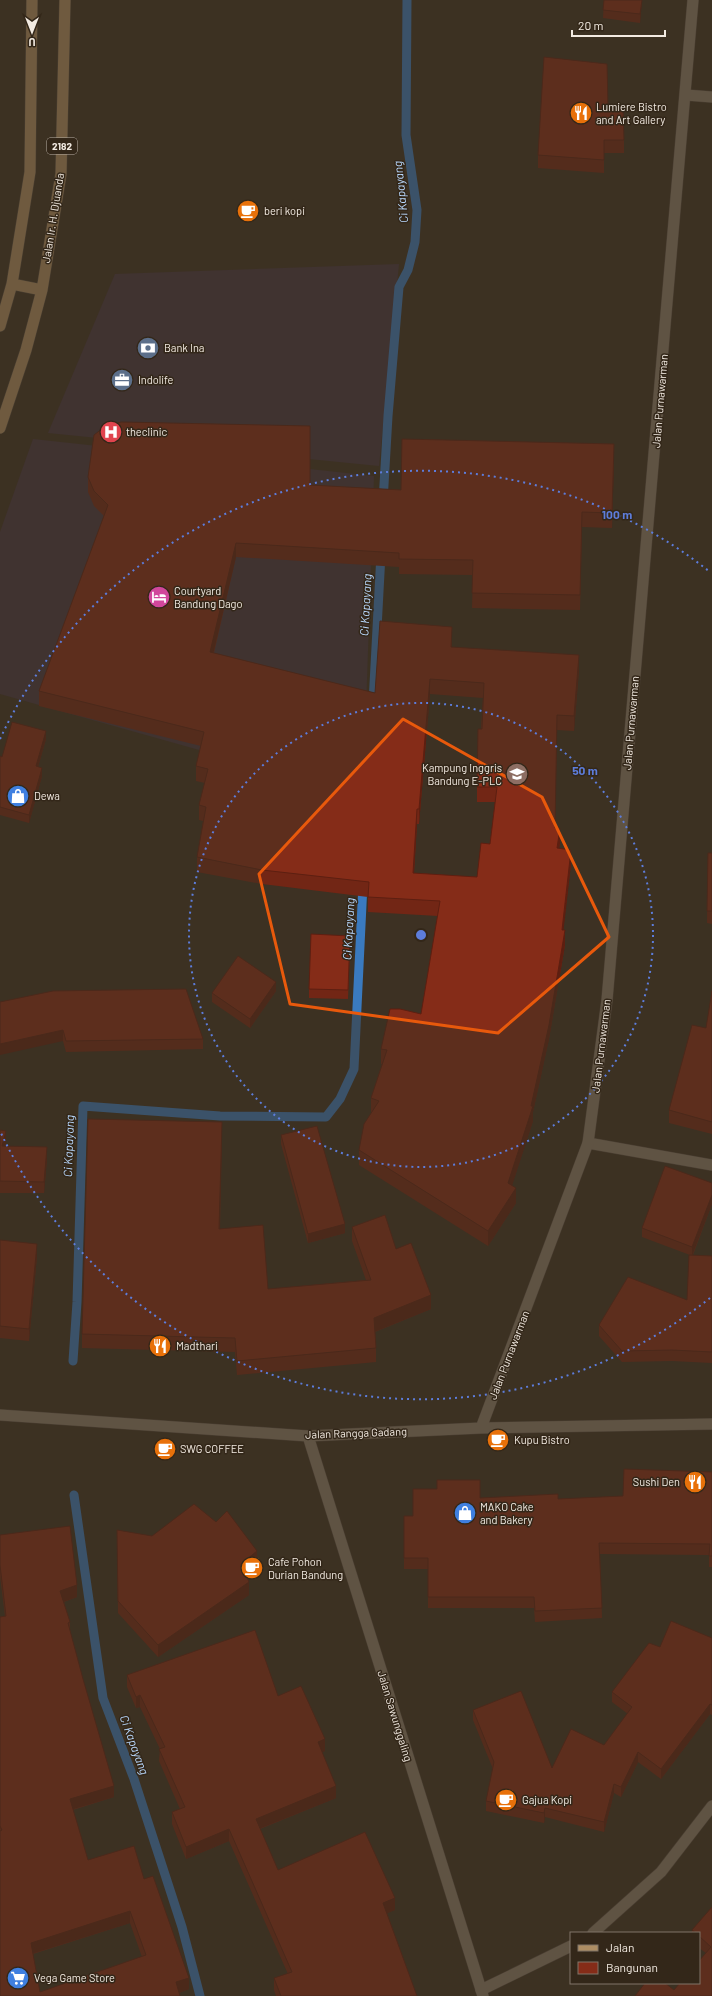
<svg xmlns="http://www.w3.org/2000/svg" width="712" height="1996" font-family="Barlow,sans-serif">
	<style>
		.commercial { fill: #453541 }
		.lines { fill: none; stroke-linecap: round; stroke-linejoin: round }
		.stream { stroke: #3a7abf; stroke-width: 9 }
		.service-casing { stroke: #5a4f43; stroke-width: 12 }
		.minor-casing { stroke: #5a4f43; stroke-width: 12 }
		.tertiary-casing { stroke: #5a4f43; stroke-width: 12 }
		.primary-casing { stroke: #5a4f43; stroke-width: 12 }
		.service { stroke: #8a7c6c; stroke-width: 11 }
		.minor { stroke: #8a7c6c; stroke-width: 11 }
		.tertiary { stroke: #8a7c6c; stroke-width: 11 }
		.primary { stroke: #ad8d63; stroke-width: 11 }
		.wall { fill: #722615; fill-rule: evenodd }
		.shaded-wall { fill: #5d1f11 }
		.building { fill: #852c18; stroke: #5d1f11; fill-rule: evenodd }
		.marked { fill: none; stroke: #e8590c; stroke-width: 3; stroke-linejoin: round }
		.ring { fill: none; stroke: #5d7ddb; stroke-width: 2; stroke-dasharray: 2 4 }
		.labels { text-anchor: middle; stroke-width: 3; stroke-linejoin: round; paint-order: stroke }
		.shield { fill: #332719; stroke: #b9b0a6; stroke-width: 1 }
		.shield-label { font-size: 10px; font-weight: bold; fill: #f3ebe2 }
		.poi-label { font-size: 11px; fill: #f3ebe2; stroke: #332719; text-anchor: start }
		.street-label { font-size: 11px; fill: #f3ebe2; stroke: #332719 }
		.water-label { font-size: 12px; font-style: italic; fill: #b9d9fe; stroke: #332719 }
		.centre { fill: #5d7ddb; stroke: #332719; stroke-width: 2 }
		.ring-label { font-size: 12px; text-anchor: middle; font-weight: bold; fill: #5d7ddb; stroke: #332719; stroke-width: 3; stroke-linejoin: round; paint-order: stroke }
	</style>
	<rect width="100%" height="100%" fill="#3d3123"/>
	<path class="commercial" d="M399,264L379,466L48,433L115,274Z
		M33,439L374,476L363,796L0,694V532Z"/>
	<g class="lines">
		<path class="stream" d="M383,502L388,416L399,287L408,270L415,242L417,210L406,135L407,0
			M373,703L381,554
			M73,1361L77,1302L83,1106L220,1116L326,1117L340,1099L354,1069L363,884
			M74,1495L103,1698L134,1779L182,1927L200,1996"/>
		<g class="service-casing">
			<path id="service" d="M588,1143L712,1165"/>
		</g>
		<g class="minor-casing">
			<path id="minor" d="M686,95L712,97
				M593,1933L661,1872L712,1806
				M481,1990L571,1946"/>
		</g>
		<g class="tertiary-casing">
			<path id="tertiary" d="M0,1415L308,1436L481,1428L712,1424
				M481,1428L588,1143L607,1000L693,0
				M308,1436L483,1996"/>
		</g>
		<g class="primary-casing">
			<path id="primary" d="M12,284L42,290
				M0,326L12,284L30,172L32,0
				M0,428L26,350L42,290L61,174L65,0"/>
		</g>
		<use href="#service" class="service"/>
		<use href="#minor" class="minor"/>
		<use href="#tertiary" class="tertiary"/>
		<use href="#primary" class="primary"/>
	</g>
	<path class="wall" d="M604,0H642L640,23L603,18Z
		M608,107L624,140V153H604V173L538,168V155Z
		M614,459L612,528L582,527L580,610L472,608L473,575L399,574V567L236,557L214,653L375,693L452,642V647L579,670L574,731L557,730L555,828L560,843L559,848L571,864L563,930L565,945L549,1039L533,1112V1121L512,1185L516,1203L488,1246L359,1165V1150L371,1113V1098L382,1064H381V1049L421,1014L438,916L368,912V897L262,884L197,872V857L203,821L199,820V805L205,783L196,781V766L201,746L39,706V691L104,516L94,506L88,492V477L310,485L401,490ZM430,694L483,698L477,787V802H495L490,844L477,877L414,873L417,824H419Z
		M46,739L38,767L42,776L29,823L0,815V756L2,757Z
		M708,853H712V924L707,923Z
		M350,944L348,999L309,998V989Z
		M276,991L250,1028L212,1002V993Z
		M712,991V1134L669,1123V1110L706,1028Z
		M0,1002L203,1039V1049L66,1052L63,1041Z
		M0,1130L6,1143L5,1146L47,1159L44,1193H0Z
		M281,1135L345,1233L308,1243L281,1144Z
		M222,1136L220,1229L268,1289L366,1280L352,1241V1227L396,1249L431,1309L375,1332L376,1348V1362L237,1375L235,1352L82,1348V1334Z
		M712,1183V1204L693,1255L712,1256V1363L672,1361L622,1362L599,1336V1325L687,1300L690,1255L642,1237V1228Z
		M0,1240L37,1256L29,1341L0,1338Z
		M712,1472V1567H709V1555L600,1554L602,1618L535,1622L534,1608H428V1569H404V1516H413L480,1498L558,1499L623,1496Z
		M117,1530L257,1564L245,1573L249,1595L158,1657L118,1613Z
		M0,1535L77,1597L64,1602L70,1622V1631L114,1797L73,1810L88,1860L144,1879L189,1989L179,1993L0,1996V1617L5,1616L0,1576ZM130,1923L142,1957L40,1992L33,1954Z
		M712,1638V1715L710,1714L661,1779L638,1762L621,1797L614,1793L604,1832L545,1817L544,1823L486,1811V1801L493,1769L473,1720V1710L552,1768L604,1745L628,1714L612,1702V1692L660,1647Z
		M127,1675L278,1696L325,1751L322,1752L336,1798L260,1829L278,1870L395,1910L387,1913L417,1996H276L274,1990V1978L288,1974L229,1841L186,1859L172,1824V1812L180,1809L159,1761L160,1749L140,1707L136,1708L127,1687Z
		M712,1907V1996L674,1990L706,1953L699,1948V1933H692V1930Z"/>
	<path class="shaded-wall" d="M642,0L640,23V14Z
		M614,444V459L612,528V513Z
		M236,543V557L210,667V652Z
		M452,627V642L451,662V647Z
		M579,655V670L574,731V716Z
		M430,679V694L419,824V809Z
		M46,731V739L36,774V766Z
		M42,768V776L29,823V815Z
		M417,809V824L413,888V873Z
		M560,828V843L557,863V848Z
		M571,850V864L562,944V930Z
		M565,930V945L549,1039L533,1112V1121L508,1198V1183L531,1106Z
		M276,982V991L250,1028V1019Z
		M63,1030V1041L0,1055V1044Z
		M222,1122V1136L219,1243V1229Z
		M6,1131V1143L2,1158V1146Z
		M47,1147V1159L44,1193V1182Z
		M516,1188V1203L488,1246V1231Z
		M712,1195V1204L692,1256V1247Z
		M345,1224V1233L308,1243V1234Z
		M37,1244V1256L29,1341V1329Z
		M431,1295V1309L374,1332V1318Z
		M257,1551V1564L241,1577V1564Z
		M249,1582V1595L158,1657V1645Z
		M77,1585V1597L60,1603V1591Z
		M140,1695V1707L136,1708V1697Z
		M710,1704V1714L661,1779V1769Z
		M325,1739V1751L318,1754V1742Z
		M638,1752V1762L621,1797V1787Z
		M614,1784V1793L604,1832V1822Z
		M114,1786V1797L70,1810V1799Z
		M336,1786V1798L256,1830V1819Z
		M545,1808V1817L544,1823V1813Z
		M229,1829V1841L186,1859V1847Z
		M395,1898V1910L383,1915V1903Z
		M130,1911V1923L31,1954V1943Z
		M189,1978V1989L176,1994V1982Z"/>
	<path class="building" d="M604,0H642L640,14L603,10Z
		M544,57L607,64L608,107L623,106L624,140H604V160L538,155Z
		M121,422L310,426V485L401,490L402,439L614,444L612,513L582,512L580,595L472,593L473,560L399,559V553L236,543L210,652L375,693L380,621L452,627L451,647L579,655L574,716L557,715L555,828H560L557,848L571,850L562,930H565L549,1025L531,1106H533L508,1183L516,1188L488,1231L359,1150L364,1124L379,1101L371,1098L387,1050L381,1049L390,1009H400L421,1014L440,901L368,897L369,882L262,870L197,857L206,807L199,805L208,769L196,766L204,732L39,691L108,505L94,491L88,477L94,435L103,428ZM430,679L484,683L482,729H478L477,787H497L490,844L481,843L477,877L413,873L417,809H419Z
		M12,722L46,731L36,766L42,768L29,815L0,807V756L2,757Z
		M708,853H712V911H707Z
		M311,934L350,936L348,990L309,989Z
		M238,956L276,982L250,1019L212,993Z
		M186,989L203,1039L66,1041L63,1030L0,1044V1002L53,991Z
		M712,991V1122L669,1110L692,1025L706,1028Z
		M88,1119L222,1122L219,1229L263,1225L268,1289L371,1280L352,1227L385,1215L396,1249L411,1243L431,1295L374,1318L376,1348L237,1361L235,1338L82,1334Z
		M317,1126L345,1224L308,1234L281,1135Z
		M0,1130L6,1131L2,1146L47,1147L44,1182L0,1181Z
		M665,1166L712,1183V1195L692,1247L642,1228Z
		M0,1240L37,1244L29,1329L0,1326Z
		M689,1255L712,1256V1352L672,1350L622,1351L599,1325L628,1277L687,1300Z
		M624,1469L712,1472V1556H709L710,1544L599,1543L602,1608L535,1611L534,1597H428V1558H404V1516H413V1489H437V1480H480V1498L558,1494V1499L623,1496Z
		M194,1504L216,1522L227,1511L257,1551L241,1564L249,1582L158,1645L118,1601L117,1530L152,1536Z
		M70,1526L77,1585L60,1591L70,1622L68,1623L83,1679L114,1786L70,1799L88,1860L134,1846L144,1879L153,1876L189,1978L176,1982L180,1996H0V1831L2,1830L0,1826V1617L6,1616L0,1565V1535ZM130,1911L146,1955L40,1992L31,1943Z
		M671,1621L712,1638V1705L710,1704L661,1769L638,1752L621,1787L614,1784L604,1822L545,1808L544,1813L486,1801L494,1762L473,1710L521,1691L552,1768L571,1729L604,1745L632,1707L612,1692L649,1643L660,1647Z
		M255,1630L278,1696L301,1686L325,1739L318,1742L336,1786L256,1819L278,1870L365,1832L395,1898L383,1903L417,1996H281L274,1978L292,1972L229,1829L186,1847L172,1812L185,1807L159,1749L165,1747L140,1695L136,1697L127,1675Z
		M712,1907V1996H635L645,1983H665L674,1990L680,1983H699V1961L711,1947L699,1936V1933H696L692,1930Z"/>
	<path d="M0 0H712V1996H0ZM403,719L542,797L609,937L498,1033L290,1004L259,874Z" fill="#3d3123" fill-opacity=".55" fill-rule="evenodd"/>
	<path class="marked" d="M403,719L542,797L609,937L498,1033L290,1004L259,874Z"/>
	<g class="ring">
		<circle cx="421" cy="935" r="232"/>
		<path d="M710 1298A464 464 0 0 1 0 1131M0 739A464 464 0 0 1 710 572"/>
	</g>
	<defs>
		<g id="restaurant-disc" transform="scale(1.15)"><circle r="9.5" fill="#e8710a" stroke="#332719"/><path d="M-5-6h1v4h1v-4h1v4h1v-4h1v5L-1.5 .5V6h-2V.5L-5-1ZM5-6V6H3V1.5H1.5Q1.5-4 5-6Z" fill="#fff"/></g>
		<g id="cafe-disc" transform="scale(1.15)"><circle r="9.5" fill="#e8710a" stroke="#332719"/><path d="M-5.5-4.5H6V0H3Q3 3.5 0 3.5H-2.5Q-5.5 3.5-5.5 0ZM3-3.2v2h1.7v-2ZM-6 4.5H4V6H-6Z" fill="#fff"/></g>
		<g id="bank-disc" transform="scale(1.15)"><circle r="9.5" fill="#5c6f8a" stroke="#332719"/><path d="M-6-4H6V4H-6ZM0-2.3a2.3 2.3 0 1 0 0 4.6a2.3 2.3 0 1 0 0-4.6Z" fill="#fff"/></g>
		<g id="office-disc" transform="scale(1.15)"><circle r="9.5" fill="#5c6f8a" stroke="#332719"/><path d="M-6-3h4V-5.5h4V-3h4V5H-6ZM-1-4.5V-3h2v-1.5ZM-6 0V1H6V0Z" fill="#fff"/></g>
		<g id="hospital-disc" transform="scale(1.15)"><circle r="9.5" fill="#e0444e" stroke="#332719"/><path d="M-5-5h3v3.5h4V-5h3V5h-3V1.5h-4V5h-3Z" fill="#fff"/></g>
		<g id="hotel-disc" transform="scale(1.15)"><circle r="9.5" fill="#d1479c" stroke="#332719"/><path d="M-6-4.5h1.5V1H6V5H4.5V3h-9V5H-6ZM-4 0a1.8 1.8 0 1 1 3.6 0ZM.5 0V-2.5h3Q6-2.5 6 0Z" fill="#fff"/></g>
		<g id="school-disc" transform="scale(1.15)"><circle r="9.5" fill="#8d6e63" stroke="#332719"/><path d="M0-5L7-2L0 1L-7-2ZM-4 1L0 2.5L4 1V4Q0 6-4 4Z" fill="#fff"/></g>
		<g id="shop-disc" transform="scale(1.15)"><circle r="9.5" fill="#3f7fe0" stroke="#332719"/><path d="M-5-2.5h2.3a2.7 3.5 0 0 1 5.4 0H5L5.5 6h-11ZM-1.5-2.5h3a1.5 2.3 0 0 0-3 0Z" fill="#fff"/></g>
		<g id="supermarket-disc" transform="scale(1.15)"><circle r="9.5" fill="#3f7fe0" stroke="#332719"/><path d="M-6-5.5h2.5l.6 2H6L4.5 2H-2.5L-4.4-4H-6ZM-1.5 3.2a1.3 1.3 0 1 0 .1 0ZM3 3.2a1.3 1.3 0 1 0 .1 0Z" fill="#fff"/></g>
	</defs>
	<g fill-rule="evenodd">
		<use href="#restaurant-disc" x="581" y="113"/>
		<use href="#cafe-disc" x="248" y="211"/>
		<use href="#bank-disc" x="148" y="348"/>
		<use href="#office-disc" x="122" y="380"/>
		<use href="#hospital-disc" x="111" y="432"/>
		<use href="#hotel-disc" x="159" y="597"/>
		<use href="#school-disc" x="517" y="774"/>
		<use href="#shop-disc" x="18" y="796"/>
		<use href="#restaurant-disc" x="160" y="1346"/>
		<use href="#cafe-disc" x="498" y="1440"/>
		<use href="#cafe-disc" x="165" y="1449"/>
		<use href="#restaurant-disc" x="695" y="1482"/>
		<use href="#shop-disc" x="465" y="1513"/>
		<use href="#cafe-disc" x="252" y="1568"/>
		<use href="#cafe-disc" x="506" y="1800"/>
		<use href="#supermarket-disc" x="18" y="1978"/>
	</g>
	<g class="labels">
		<rect class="shield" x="47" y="138" width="30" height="16" rx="3"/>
		<g class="shield-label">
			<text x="62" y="150">2182</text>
		</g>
		<g class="poi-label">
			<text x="596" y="111">Lumiere Bistro<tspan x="596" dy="13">and Art Gallery</tspan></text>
			<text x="264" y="215">beri kopi</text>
			<text x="164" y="352">Bank Ina</text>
			<text x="138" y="384">Indolife</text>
			<text x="126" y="436">theclinic</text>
			<text x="174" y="595">Courtyard<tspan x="174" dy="13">Bandung Dago</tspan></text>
			<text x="502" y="772" text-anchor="end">Kampung Inggris<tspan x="502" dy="13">Bandung E-PLC</tspan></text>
			<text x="34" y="800">Dewa</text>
			<text x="176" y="1350">Madthari</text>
			<text x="514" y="1444">Kupu Bistro</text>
			<text x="180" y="1453">SWG COFFEE</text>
			<text x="680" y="1486" text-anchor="end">Sushi Den</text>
			<text x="480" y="1511">MAKO Cake<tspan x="480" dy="13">and Bakery</tspan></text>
			<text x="268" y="1566">Cafe Pohon<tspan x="268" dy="13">Durian Bandung</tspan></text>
			<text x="522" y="1804">Gajua Kopi</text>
			<text x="34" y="1982">Vega Game Store</text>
		</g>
		<g class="street-label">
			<text transform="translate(53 218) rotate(-81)" y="4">Jalan Ir. H. Djuanda</text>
			<text transform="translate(660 401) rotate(-85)" y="4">Jalan Purnawarman</text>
			<text transform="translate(631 723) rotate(-85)" y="4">Jalan Purnawarman</text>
			<text transform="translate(601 1046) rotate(-83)" y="4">Jalan Purnawarman</text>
			<text transform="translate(509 1355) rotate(-69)" y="4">Jalan Purnawarman</text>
			<text transform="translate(356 1433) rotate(-2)" y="4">Jalan Rangga Gadang</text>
			<text transform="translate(395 1716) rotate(73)" y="4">Jalan Sawunggaling</text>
		</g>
		<g class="water-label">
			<text transform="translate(401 192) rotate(-96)" y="4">Ci Kapayang</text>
			<text transform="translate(366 605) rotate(-87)" y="4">Ci Kapayang</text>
			<text transform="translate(349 929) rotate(-87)" y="4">Ci Kapayang</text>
			<text transform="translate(69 1146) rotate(-88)" y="4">Ci Kapayang</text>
			<text transform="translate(134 1745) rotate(70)" y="4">Ci Kapayang</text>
		</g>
	</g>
	<circle cx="421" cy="935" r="6" class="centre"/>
	<g class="ring-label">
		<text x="617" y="519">100 m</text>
		<text x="585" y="775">50 m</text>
	</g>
	<rect x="570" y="1932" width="130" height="52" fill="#332719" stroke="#807569"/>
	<rect x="578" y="1945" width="20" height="6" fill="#ad8d63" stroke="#807569"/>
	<text x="606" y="1952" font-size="12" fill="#f3ebe2">Jalan</text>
	<rect x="578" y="1962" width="20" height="12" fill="#852c18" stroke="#807569"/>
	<text x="606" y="1972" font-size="12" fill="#f3ebe2">Bangunan</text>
	<g transform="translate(32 32) rotate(180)" stroke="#332719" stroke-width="3" paint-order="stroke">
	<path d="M0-3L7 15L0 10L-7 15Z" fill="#f3ebe2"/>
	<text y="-6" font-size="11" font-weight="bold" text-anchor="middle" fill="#f3ebe2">U</text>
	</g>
	<path d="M572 30v6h93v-6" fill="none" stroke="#f3ebe2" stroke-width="2"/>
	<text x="578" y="30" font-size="12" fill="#f3ebe2" stroke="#332719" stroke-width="3" paint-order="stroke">20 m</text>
</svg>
